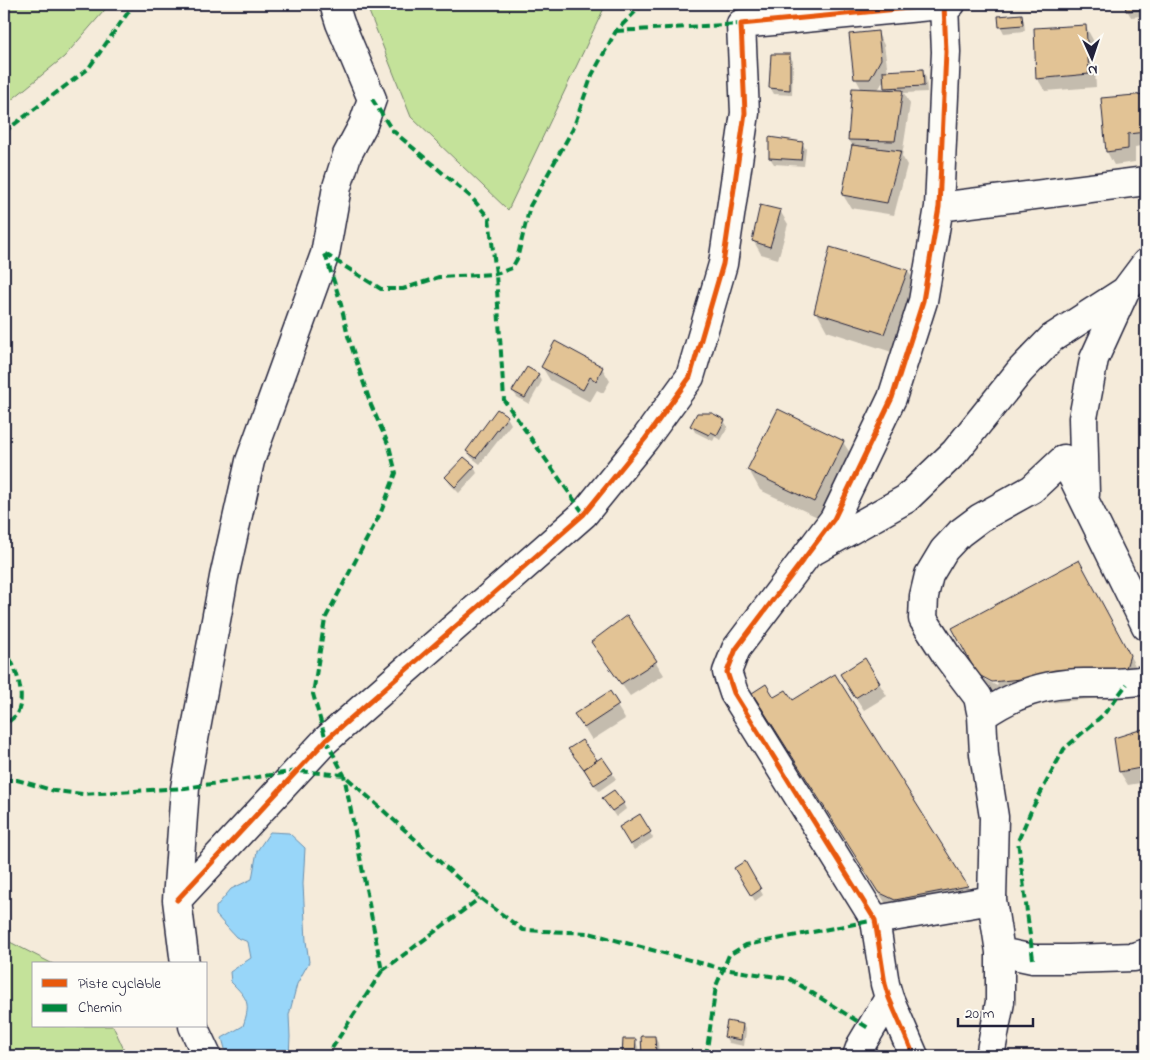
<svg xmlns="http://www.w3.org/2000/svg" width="1150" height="1060" font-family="'Indie Flower',sans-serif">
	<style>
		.green { fill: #c4e29a; stroke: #73826a }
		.water { fill: #98d6f9; stroke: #698ead }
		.shadow { fill: #0003; fill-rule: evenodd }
		.building { fill: #e2c395; stroke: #22223b }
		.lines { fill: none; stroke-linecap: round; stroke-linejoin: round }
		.street-casing { stroke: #22223b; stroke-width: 31 }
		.street { stroke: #fdfcf7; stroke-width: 28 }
		.quiet { stroke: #00873e; stroke-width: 4; stroke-dasharray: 8 4; stroke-linecap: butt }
		.cycleway-casing { stroke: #fdfcf7; stroke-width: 8 }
		.cycleway { stroke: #e8590c; stroke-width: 5 }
	</style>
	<rect width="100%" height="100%" fill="#f5ebda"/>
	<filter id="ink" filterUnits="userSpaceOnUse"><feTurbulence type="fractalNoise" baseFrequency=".02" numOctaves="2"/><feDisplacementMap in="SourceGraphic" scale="10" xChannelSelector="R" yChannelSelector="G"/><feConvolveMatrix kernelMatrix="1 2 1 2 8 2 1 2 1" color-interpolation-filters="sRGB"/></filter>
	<g filter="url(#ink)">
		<path class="green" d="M4,4H110L64,57L4,106Z
			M366,4H606L508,210L411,117Z
			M4,939L53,964H34V1026H113L127,1056H4Z"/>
		<path class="water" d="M270,832L289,833L305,848L303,884L306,941L309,962L297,984L289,1015L290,1037L289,1056H227L222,1038L243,1026C251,1003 248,999 231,982L230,972L251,958L248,942L236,937L216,915V907L231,889L252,879L257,851Z"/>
		<path class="shadow" d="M1127,4H1141L1142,16L1131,17L1127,10Z
			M1021,15L1024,21L1025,31L1004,33L1001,27Z
			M1086,27L1093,40L1096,87L1045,91L1037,78Z
			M877,32L884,45L888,72L923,71L926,77L927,92L904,93L910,104L902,156L907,165L894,215L851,208L843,195L853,146L849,140L862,90L856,79L850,35ZM885,78V88L887,91L878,90Z
			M789,55L793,61L792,95L774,94L770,87Z
			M1145,95L1146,145L1135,147V162L1114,165L1107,152Z
			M802,143L806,149L804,166L774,164L770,158Z
			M780,211L788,224L778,259L761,254L753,240Z
			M831,248L908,271L919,291L895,353L827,331L816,311Z
			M542,367L602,368L610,381L603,393L597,390L590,402L550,380Z
			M538,375L542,381L529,404L517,397L513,391Z
			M507,417L511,424L480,464L471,457L468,451Z
			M724,421L728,427L721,440L715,437L713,441L695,432L692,426Z
			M843,442L855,461L826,521L760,490L749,470Z
			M474,467L477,473L459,493L450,484L446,478Z
			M1093,588L1144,682L1141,694L1008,707L993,700L980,677L997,686L998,684L978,673Z
			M627,617L664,675L630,696L600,655L592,642Z
			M835,676L967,887L982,912L895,918L769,719L774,699L793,702Z
			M879,683L887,696L864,710L849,688Z
			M609,693L625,719L592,740L584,727Z
			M1146,730V782L1128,785L1120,772L1116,738Z
			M582,742L597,762L612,773L616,779L599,791L573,755Z
			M623,803L626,809L616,817L607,804Z
			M640,816L653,838L634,850L621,828Z
			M745,863L763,895L755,901L736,869Z
			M743,1025L746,1031L744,1046L729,1043L725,1037Z
			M655,1037L658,1043L659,1056H644L643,1055Z
			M624,1040H635L638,1047V1056H623Z"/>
		<path class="building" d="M1125,4H1139L1140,10L1126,11Z
			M1022,14L1023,25L999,27L998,16Z
			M1086,25L1089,74L1036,79L1034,28Z
			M1142,29H1146V48H1145Z
			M878,31L881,59L870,79H854L849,34Z
			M771,54H790V90L769,88Z
			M923,69L924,86L884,88L883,71Z
			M852,88L903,90L895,141L848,140Z
			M1146,94V132L1128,134V149L1106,152L1101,98Z
			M769,137L803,142L801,160L769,158Z
			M852,145L901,151L887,203L842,195Z
			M760,205L781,210L770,247L752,241Z
			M830,247L908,270L884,334L814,312Z
			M555,341L603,367L596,381L590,377L583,390L541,367Z
			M527,367L539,374L525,398L512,391Z
			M497,409L508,416L476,458L466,451Z
			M778,409L844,441L814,502L747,470Z
			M697,413H712L725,420L717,435L711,432L709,435L690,426Z
			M464,457L475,466L455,487L445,477Z
			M1079,560L1130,655L1126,668L992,682L977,674L952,628Z
			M627,615L657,661L621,684L591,642Z
			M865,658L880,683L855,698L840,674Z
			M835,674L968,886L895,900L878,892L752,693L766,684L774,697L786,690L793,700Z
			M610,691L619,705L584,728L574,714Z
			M1146,728V767L1119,772L1114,738Z
			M582,740L597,760L584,769L568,749Z
			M602,757L613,773L594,785L584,769Z
			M614,790L624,803L612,811L602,798Z
			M640,814L651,832L630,845L619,827Z
			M745,861L761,889L751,896L734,868Z
			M727,1021L743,1024L741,1040L724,1037Z
			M641,1036H655L656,1054L642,1055Z
			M623,1039H636L635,1056H622Z"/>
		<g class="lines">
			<g class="street-casing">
				<path id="street" d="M939,207L1146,181
					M1085,494L1083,418L1094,359L1125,291L1146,263
					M815,550L906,499L955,452L1020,371L1052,338L1125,291
					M982,716C1013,694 1045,683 1084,683C1106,683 1125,684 1146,680
					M177,900L326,740L584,514L645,439L690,377L723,264L745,113L741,24L951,4
					M875,920L992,900
					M1000,952L1033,959H1069L1134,957L1146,953
					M185,964L177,900L185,788L224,577L250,461L325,254L337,187L347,155L363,125L372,99L340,23L334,4
					M193,1026L207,1056
					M857,1056L861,1045L889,998
					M914,1056L889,998L885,984L875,920L734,693L727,672L736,649L834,519L892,398L923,301L939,207L946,52L944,5
					M990,1056L1000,1002V952L992,900L994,817L984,754L982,716L978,697L947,656L923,619L924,596L929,575L944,550L960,533L980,518L1032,489L1064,459L1146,626"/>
			</g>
			<use href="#street" class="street"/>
			<path class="quiet" d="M616,31L741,24
				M372,99L392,130L471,197L489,218L496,274L504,400L584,514
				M4,132L88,69L134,4
				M325,254L340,300L348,336L371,405L389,446L396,473L381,512L325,619L313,694L326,740L344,775L382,971L327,1056
				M325,254L381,289H403L439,277L496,274L512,268L517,259L530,206L573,129L592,75L616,31L643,4
				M4,649C15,664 28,697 16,715C13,719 7,722 4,725
				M4,780H17L55,791L83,794L185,788L297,771L344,775L480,898L523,930L589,933L723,969L790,979L870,1029
				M1033,959L1018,841L1031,811L1064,749L1104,714L1127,684
				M382,971L480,898
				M706,1056L716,986L729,955L746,945L875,920"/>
			<g class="cycleway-casing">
				<path id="cycleway" d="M177,900L326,740L584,514L645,439L690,377L723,264L745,113L741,24L951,4
					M914,1056L889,998L885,984L875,920L734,693L727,672L736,649L834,519L892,398L923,301L939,207L946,52L944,5"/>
			</g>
			<use href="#cycleway" class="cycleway"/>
		</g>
	</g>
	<rect width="1150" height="1060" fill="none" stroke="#fdfcf7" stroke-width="20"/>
	<rect x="10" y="10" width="1130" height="1040" fill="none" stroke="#22223b" stroke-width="2" filter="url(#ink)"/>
	<rect x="32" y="962" width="175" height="65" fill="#fdfcf7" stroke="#a5a5ac"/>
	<rect x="42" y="979" width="25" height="8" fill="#e8590c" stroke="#a5a5ac"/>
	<text x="78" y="988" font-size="15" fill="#22223b">Piste cyclable</text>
	<rect x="42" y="1004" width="25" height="8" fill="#00873e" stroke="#a5a5ac"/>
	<text x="78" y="1012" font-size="15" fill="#22223b">Chemin</text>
	<g transform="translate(1092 58) rotate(177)" stroke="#fdfcf7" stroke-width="4" paint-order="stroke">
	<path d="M0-4L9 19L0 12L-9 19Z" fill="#22223b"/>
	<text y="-8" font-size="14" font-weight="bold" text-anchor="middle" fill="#22223b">N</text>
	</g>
	<path d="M958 1018v8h75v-8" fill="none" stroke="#22223b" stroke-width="2.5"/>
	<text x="965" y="1018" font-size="15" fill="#22223b" stroke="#fdfcf7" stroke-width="4" paint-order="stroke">20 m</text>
</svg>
